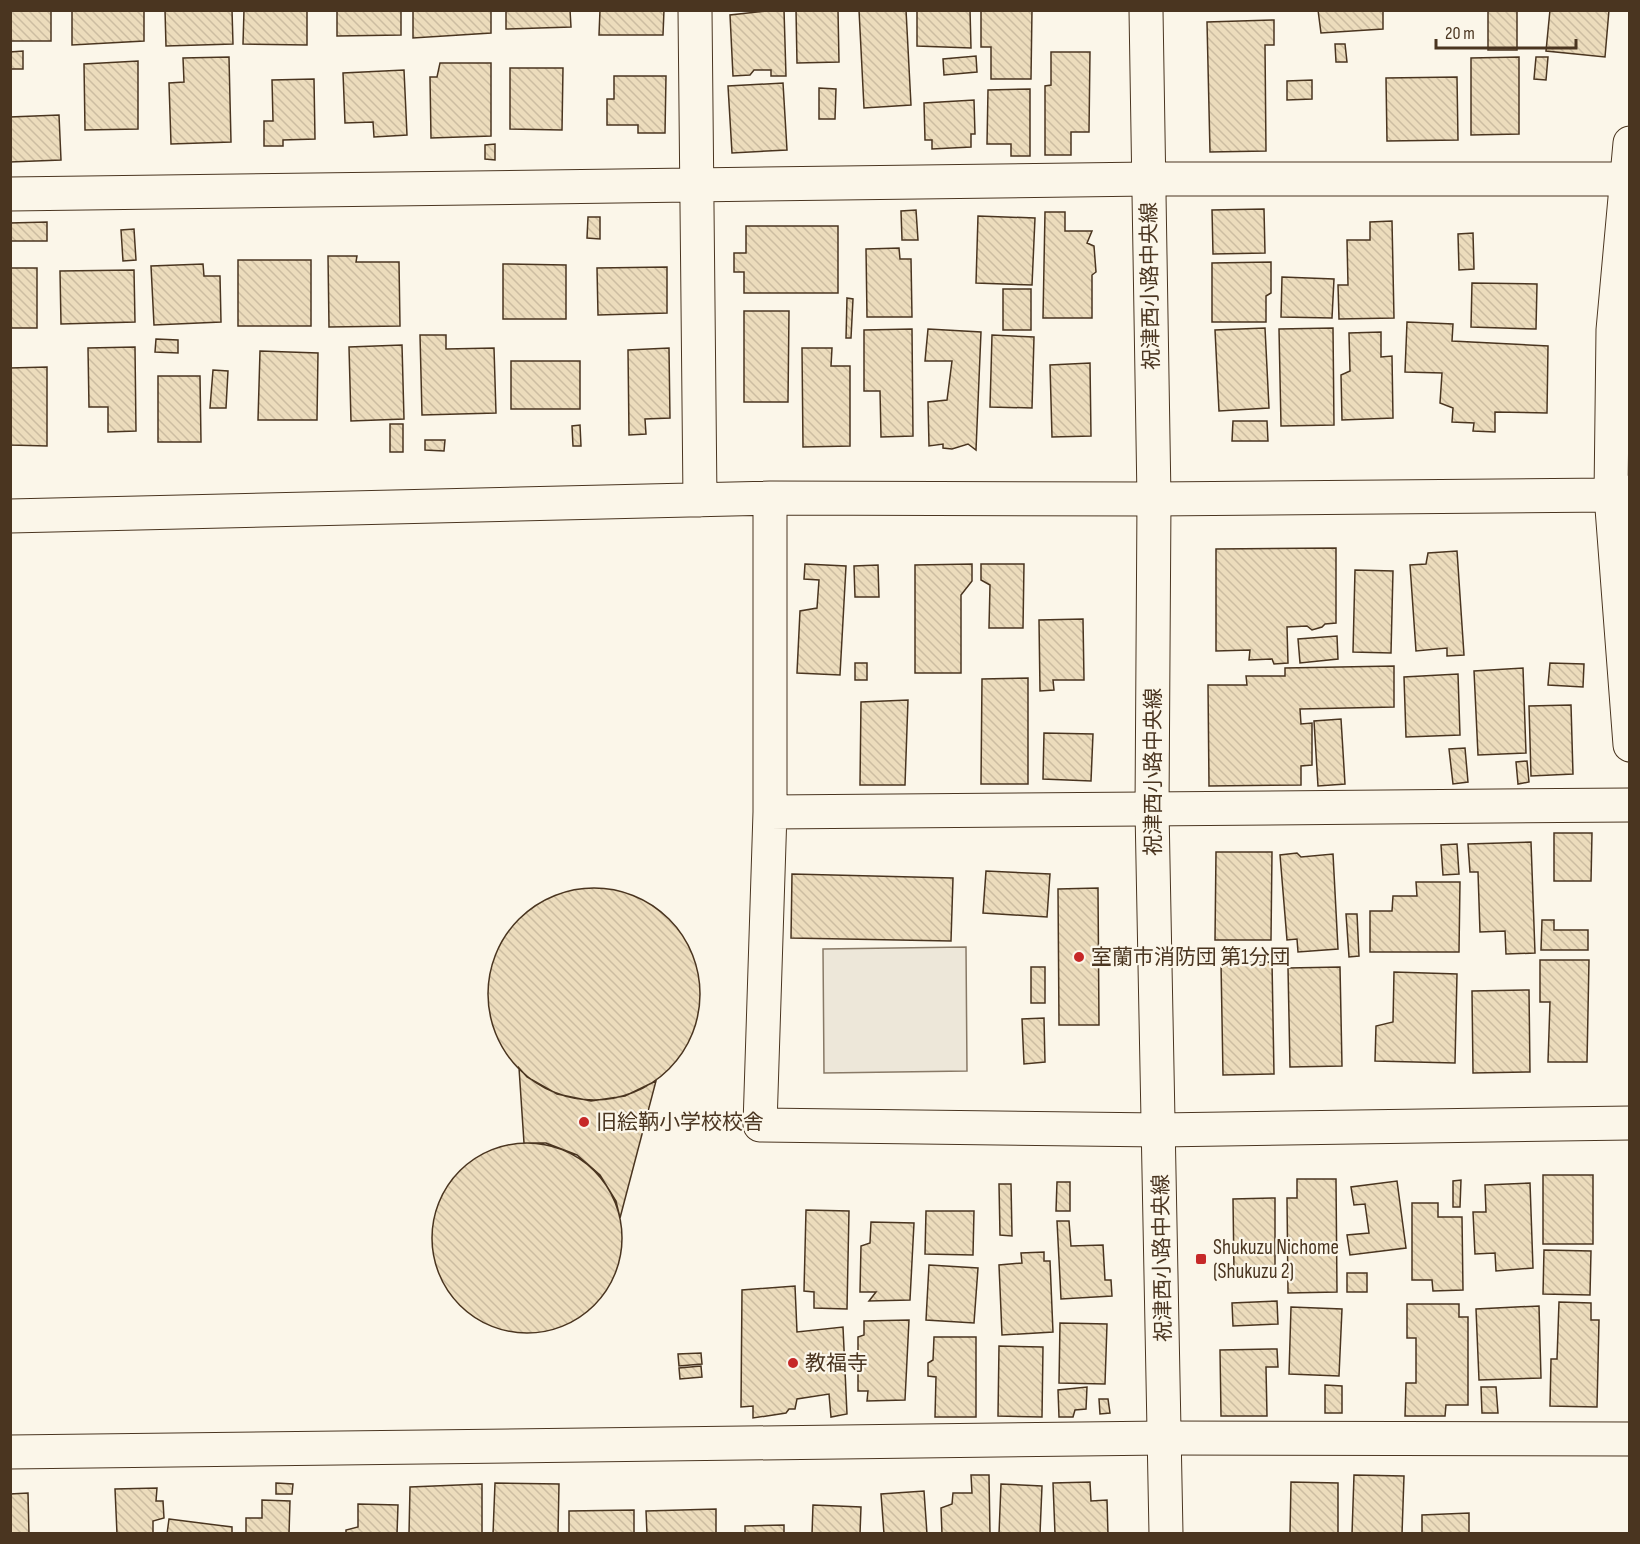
<svg xmlns="http://www.w3.org/2000/svg" width="1640" height="1544" font-family="'Sofia Sans Condensed','Noto Sans JP',sans-serif">
	<style>
		.parking { fill: #ede7d9; stroke: #887966; stroke-width: 1.5 }
		.building { fill: url(#building-back-hatch); stroke: #4a3520; stroke-width: 1.5 }
		.lines { fill: none; stroke-linecap: round; stroke-linejoin: round }
		.minor-casing { stroke: #4a3520; stroke-width: 35 }
		.major-casing { stroke: #4a3520; stroke-width: 35 }
		.minor { stroke: #fbf6e9; stroke-width: 33 }
		.major { stroke: #fbf6e9; stroke-width: 33 }
		.poi-dot { fill: #c62828; stroke: #fbf6e9; stroke-width: 2 }
		.labels { text-anchor: middle; stroke-width: 4.5; stroke-linejoin: round; paint-order: stroke }
		.street-label { font-size: 21px; fill: #4a3520; stroke: #fbf6e9 }
		.poi-label { font-size: 21px; fill: #4a3520; stroke: #fbf6e9; text-anchor: start }
	</style>
	<defs>
		<pattern id="building-back-hatch" width="6" height="6" patternUnits="userSpaceOnUse" patternTransform="scale(1.5)"><rect width="6" height="6" fill="#ecdcbc"/><path d="M-1 5l2 2M0 0l6 6M5-1l2 2" fill="none" stroke="#ccbda1"/></pattern>
	</defs>
	<rect width="100%" height="100%" fill="#fbf6e9"/>
	<path class="parking" d="M966,947L967,1071L824,1073L823,949Z"/>
	<path class="building" d="M10,10H51V41H10Z
		M72,10H144V41L72,45Z
		M165,10H232L233,44L166,46Z
		M244,10H307V45L243,44Z
		M337,10H401V35L337,36Z
		M413,10H491V33L413,38Z
		M506,10H570L571,27L506,29Z
		M600,10H664L663,35H599Z
		M776,10H784L786,76H771V70H754L750,75L733,76L730,15Z
		M796,10H838L839,62L797,63Z
		M859,10H906L911,105L864,108Z
		M917,10H970L971,48L917,46Z
		M981,10H1032L1031,79H991V47H981Z
		M1318,10H1383V29L1321,33Z
		M1488,10H1517V50H1488Z
		M1550,10H1609L1605,57L1546,51Z
		M1274,20V45H1265L1266,151L1210,152L1207,22Z
		M1335,44H1345L1347,62H1336Z
		M23,51V69H10V52Z
		M1051,52H1090L1089,132H1071V155H1045V86L1051,85Z
		M976,56L977,72L944,75L943,59Z
		M229,57L231,142L171,144L169,83L184,82L183,58Z
		M1519,57V134L1471,135V58Z
		M1536,57H1548L1546,80L1534,79Z
		M138,61V129L85,130L84,64Z
		M440,63H491V136L431,138L430,77H437Z
		M510,68H563L562,130L510,129Z
		M404,70L407,135L374,137L373,122L345,123L343,73Z
		M614,76H666L665,133H638V125H607V99H614Z
		M1457,77L1458,140L1387,141L1386,78Z
		M314,79L315,139L283,140V146H264V121H273L272,80Z
		M1312,80V99L1287,100V81Z
		M783,83L787,150L732,153L728,86Z
		M819,88L836,89L835,119H819Z
		M1030,89V156H1011V144H987L988,90Z
		M974,100L975,134H971V147L932,149V140H925L924,103Z
		M59,115L61,160L10,162V117Z
		M495,144V160L485,159V145Z
		M1264,209L1265,253L1213,254L1212,210Z
		M916,210L918,240H902L901,211Z
		M1045,212H1065V231H1092L1087,243L1094,246L1096,272L1092,275V318H1043Z
		M978,216L1035,218L1032,285L976,283Z
		M588,217H600V239L587,238Z
		M1392,221L1394,318L1339,319L1338,285H1348L1347,240H1370V222Z
		M47,222V241H10V223Z
		M746,226H838V293H744V272H734V253H746Z
		M134,229L136,260L123,261L121,230Z
		M1473,233L1474,269L1459,270L1458,234Z
		M899,248L900,259H911L912,317H867L866,249Z
		M328,256H357L356,262H399L400,326L329,327Z
		M238,260H311V326H238Z
		M1271,262V293L1266,296V322H1212V263Z
		M203,264L204,276H220L221,322L154,325L151,266Z
		M503,264L566,265V319H503Z
		M667,267V313L598,315L597,268Z
		M10,268H37V328H10Z
		M134,270L135,322L61,324L60,271Z
		M1282,277L1334,279L1332,318L1281,317Z
		M1472,283L1537,284L1536,329L1471,327Z
		M1003,289H1031V330H1003Z
		M847,298L853,299L851,338H846Z
		M744,311H789L788,402H744Z
		M1407,322L1453,324L1452,341L1548,346L1547,413L1495,412V432L1473,431L1474,423L1452,422L1453,408L1440,403L1442,373L1405,372Z
		M1265,328L1269,408L1219,411L1215,330Z
		M1333,328L1334,425L1281,426L1279,329Z
		M912,329L913,436L881,437L880,391H864V330Z
		M928,329L981,332L976,450L968,444L952,449L943,448V444L929,446L928,402L947,400L952,361H925Z
		M1381,332V357L1392,356L1393,418L1342,420L1341,375L1350,371L1349,333Z
		M420,335H446V349L494,348L496,413L422,415Z
		M992,335L1034,337L1032,408L990,407Z
		M156,339L178,340V353L155,352Z
		M402,345L404,419L351,421L349,347Z
		M135,347L136,431L108,432V407H89L88,348Z
		M669,348L670,418L645,419L646,434L629,435L628,350Z
		M802,348H832L831,366H850V446L803,447Z
		M260,351L318,353L317,420H258Z
		M511,361H580V409H511Z
		M1090,363L1091,436L1052,437L1050,365Z
		M47,367V446L10,445V368Z
		M213,370L228,371L226,408H210Z
		M158,376H200L201,442H158Z
		M1233,421H1267L1268,441H1232Z
		M390,424H403V452H390Z
		M580,425L581,446H573L572,426Z
		M425,440H445L444,451L425,450Z
		M1336,548V623L1325,624L1322,627L1312,630L1307,626L1287,627L1288,663L1274,664L1272,659L1249,660L1250,650L1216,651V549Z
		M1457,551L1464,655L1447,656V648L1416,651L1410,565L1426,564L1428,553Z
		M805,564L846,566L840,675L797,673L800,611L817,608L819,580L804,579Z
		M972,564V581L961,595V673H915V565Z
		M981,564H1024L1023,628H989L990,585L981,580Z
		M878,565L879,597H855L854,566Z
		M1355,570L1393,571L1391,653L1353,652Z
		M1083,619L1084,680H1053L1054,690L1040,691L1039,620Z
		M1337,636L1338,659L1300,663L1298,639Z
		M855,663H867V680H855Z
		M1550,663L1584,664L1583,687L1548,685Z
		M1394,666V707L1300,709L1301,724L1312,723V765L1301,766V785L1209,786L1208,685H1247L1246,676H1285V668Z
		M1523,668L1526,753L1478,755L1474,671Z
		M1458,674L1460,735L1406,737L1404,677Z
		M1028,678V784H981L982,679Z
		M908,700L905,785H860L861,702Z
		M1571,705L1573,774L1531,776L1529,706Z
		M1341,719L1345,784L1318,786L1314,721Z
		M1044,733L1093,734L1091,781L1043,779Z
		M1465,748L1468,782L1453,784L1449,749Z
		M1527,761L1529,782L1518,784L1516,762Z
		M1554,833H1592L1591,881H1554Z
		M1531,842L1535,953L1506,954L1505,931L1480,932L1478,872H1470L1468,844Z
		M1457,844L1459,874L1443,875L1441,845Z
		M1216,852H1272L1271,940H1215Z
		M1297,853L1301,857L1333,854L1338,949L1298,952L1297,939L1287,940L1280,855Z
		M986,871L1050,874L1047,917L983,913Z
		M792,874L953,878L951,941L791,938Z
		M1416,882H1460L1459,952H1370V911H1392L1393,896H1417Z
		M1098,888L1099,1025H1059L1058,889Z
		M488 994a106 106 0 1 1 212 0a106 106 0 1 1-212 0Z
		M1346,914H1357L1359,956L1349,957Z
		M1542,920H1554V930H1588V950H1541Z
		M1540,960H1589L1587,1062H1548L1550,1002H1540Z
		M1272,962L1274,1074L1223,1075L1221,963Z
		M1031,967H1045V1003H1031Z
		M1340,967L1342,1066L1290,1067L1288,968Z
		M1394,972L1457,974L1455,1063L1375,1061L1376,1026L1393,1022Z
		M1529,990L1530,1072L1473,1073L1472,991Z
		M1044,1018L1045,1062L1024,1064L1022,1019Z
		M519,1068L527,1077L557,1094L591,1101L625,1096L656,1081L620,1218L616,1201L600,1175L577,1155L546,1143H524Z
		M432 1238a95 95 0 1 1 190 0a95 95 0 1 1-190 0Z
		M1543,1175H1593V1244H1543Z
		M1297,1179H1336L1337,1292L1288,1293L1287,1198H1297Z
		M1461,1180L1460,1207H1453V1181Z
		M1397,1181L1406,1248L1350,1255L1347,1235L1369,1233L1365,1204L1354,1205L1351,1187Z
		M1057,1182H1070V1211H1056Z
		M1530,1183L1533,1268L1496,1271L1495,1253L1475,1254L1473,1212H1486L1485,1185Z
		M999,1184H1011L1012,1236L1000,1235Z
		M1275,1198V1272L1234,1273L1233,1199Z
		M1412,1203H1438V1217H1462L1463,1290L1433,1291L1432,1280H1412Z
		M806,1210L849,1211L847,1309L814,1308V1292L804,1291Z
		M926,1211H974L973,1255L925,1254Z
		M1057,1221H1069L1071,1246L1103,1245L1105,1280H1111L1112,1296L1061,1299Z
		M871,1222L914,1223L910,1300L869,1301L876,1292H860L861,1246L870,1243Z
		M1544,1250L1591,1251L1590,1295L1543,1294Z
		M1044,1252V1261H1050L1053,1332L1002,1335L999,1265L1022,1263L1021,1253Z
		M929,1265L978,1268L974,1323L926,1320Z
		M1347,1273H1367V1292H1347Z
		M795,1286L797,1332L843,1327L847,1414L831,1417L829,1394L797,1399L795,1409H789L786,1413L753,1418V1406L741,1407L742,1290Z
		M1277,1301L1278,1324L1233,1326L1232,1303Z
		M1559,1302L1591,1303V1320H1599L1597,1407L1550,1406L1551,1359H1557Z
		M1407,1304H1459V1317H1468V1405H1446L1445,1416H1405L1406,1383H1416V1338H1407Z
		M1539,1306L1541,1378L1479,1380L1476,1309Z
		M1291,1307L1342,1309L1339,1376L1289,1374Z
		M909,1320L905,1400L867,1401L868,1391H858V1337L864,1335V1321Z
		M1060,1323L1107,1324L1105,1384L1059,1383Z
		M934,1337H976V1417H935L936,1377L928,1376V1363L933,1360Z
		M999,1346L1043,1347L1042,1417L998,1416Z
		M1277,1349L1278,1367H1266L1267,1416H1221L1220,1350Z
		M701,1353L702,1364L679,1366L678,1354Z
		M701,1366L702,1377L680,1379L679,1368Z
		M1325,1385L1342,1386V1413H1325Z
		M1087,1387L1086,1409L1075,1410L1073,1417H1059L1058,1390Z
		M1481,1387H1496L1498,1413H1482Z
		M1099,1399H1108L1110,1413L1100,1414Z
		M971,1475H989L990,1534H942L941,1508L952,1504L953,1493H972Z
		M1354,1475L1404,1476L1402,1534H1352Z
		M1090,1482L1091,1501L1107,1500L1108,1534H1055L1053,1483Z
		M1291,1482L1338,1483V1534H1290Z
		M276,1483L293,1484L292,1494H276Z
		M495,1483L559,1484L558,1534H493Z
		M482,1484V1534H409L410,1487Z
		M1001,1484L1042,1486L1040,1534H999Z
		M157,1488L156,1501H163L164,1518L153,1521V1534H117L115,1489Z
		M924,1491L927,1534H884L881,1494Z
		M28,1493L29,1534H10V1494Z
		M262,1500L290,1501L289,1534H246V1518H262Z
		M358,1504L398,1505L397,1534H346V1530L358,1527Z
		M813,1505L861,1507L860,1534H812Z
		M716,1509V1534H647L646,1511Z
		M634,1510V1534H569V1511Z
		M1469,1513V1534H1422V1515Z
		M169,1519L232,1527V1534H167Z
		M784,1525V1534H745V1526Z"/>
	<g class="lines">
		<g class="minor-casing">
			<path id="minor" d="M695,10L700,500
				M1630,143L1613,330L1611,495L1630,745
				M10,194L1149,179H1626
				M770,498V812L760,1125L1160,1130L1630,1123
				M10,516L770,498L1154,499L1611,495L1630,492
				M770,812L1630,805
				M10,1452L1164,1438L1630,1439"/>
		</g>
		<g class="major-casing">
			<path id="major" d="M1146,10L1154,499L1152,810L1166,1534"/>
		</g>
		<use href="#minor" class="minor"/>
		<use href="#major" class="major"/>
	</g>
	<g class="poi-dot">
		<circle cx="1079" cy="957" r="6"/>
		<circle cx="584" cy="1122" r="6"/>
		<rect x="1195" y="1253" width="12" height="12" rx="3"/>
		<circle cx="793" cy="1363" r="6"/>
	</g>
	<g class="labels">
		<g class="street-label">
			<text transform="translate(1150 286) rotate(-91)" y="7">祝津西小路中央線</text>
			<text transform="translate(1153 772) rotate(-90)" y="7">祝津西小路中央線</text>
			<text transform="translate(1162 1258) rotate(-91)" y="7">祝津西小路中央線</text>
		</g>
		<g class="poi-label">
			<text x="1091" y="964">室蘭市消防団 第1分団</text>
			<text x="596" y="1129">旧絵鞆小学校校舎</text>
			<text x="1213" y="1254">Shukuzu Nichome<tspan x="1213" dy="24">(Shukuzu 2)</tspan></text>
			<text x="805" y="1370">教福寺</text>
		</g>
	</g>
	<rect width="1640" height="1544" fill="none" stroke="#4a3520" stroke-width="24"/>
	<path d="M1436 39v9h140v-9" fill="none" stroke="#4a3520" stroke-width="3"/>
	<text x="1445" y="39" font-size="18" fill="#4a3520" stroke="#fbf6e9" stroke-width="4.5" paint-order="stroke">20 m</text>
</svg>
